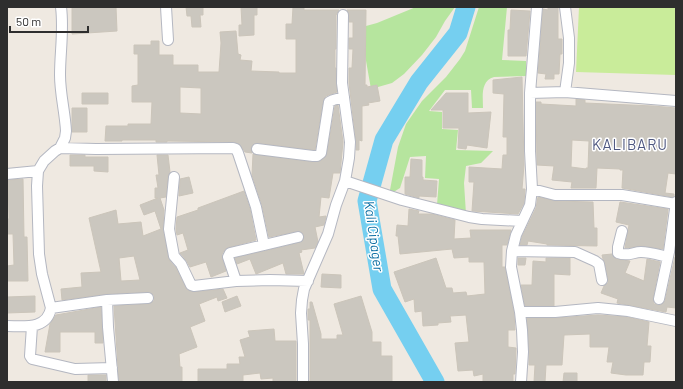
<svg xmlns="http://www.w3.org/2000/svg" width="683" height="389" font-family="Barlow,sans-serif">
	<style>
		.green { fill: #b6e59e }
		.pitch { fill: #c9ec9a }
		.lines { fill: none; stroke-linecap: round; stroke-linejoin: round }
		.river { stroke: #75cff0; stroke-width: 19 }
		.building { fill: #cbc7bf; stroke: #cbc5ba; fill-rule: evenodd }
		.street-casing { stroke: #b4b7c1; stroke-width: 12 }
		.street { stroke: #fff; stroke-width: 10 }
		.labels { text-anchor: middle; stroke-width: 3; stroke-linejoin: round; paint-order: stroke }
		.water-label { font-size: 14px; font-style: italic; fill: #0d6fa3; stroke: #fff }
		.quarter-label { font-size: 15px; letter-spacing: 1px; fill: #4d5680; stroke: #fff }
	</style>
	<rect width="100%" height="100%" fill="#efe9e1"/>
	<path class="green" d="M416,7H455L445,21L436,37L422,55L404,74L392,83L371,89L365,55L366,26L377,23Z
		M479,7H507L502,60L526,61V76L494,77C480,81 483,97 483,108H472L471,90H445L429,111L442,112V129L458,130L456,150L493,151L481,163L466,166L464,183L466,214L437,205L439,179L425,178L426,156L410,157L400,188L392,193L390,190L398,147L406,124L422,101L446,77L460,59L465,51Z"/>
	<path class="pitch" d="M579,7H676V75L576,72Z"/>
	<g class="lines">
		<path class="river" d="M435,382L382,289L367,201L384,140L419,82L458,33L466,7"/>
	</g>
	<path class="building" d="M72,7H116L117,31L72,34Z
		M186,7H203V15H200L201,27H192L191,16H187Z
		M241,7H257V15H254V35L239,36V25H242Z
		M293,7H304V10H339L336,15V49H335V68H336L337,92L326,96L323,101L315,150L257,143L252,145L251,149L252,153L245,152L241,146L238,143L233,142L167,141V142H156V140H122V141H105L106,126H128V124H151L152,102H132V86L138,85V54H134V45H151V41H159V55H173V65H198V72H219L221,43L220,32L236,31L238,54L241,55L240,60L252,61L251,71L279,72V73H296V39H286V24H292ZM180,87L201,88V114L180,113Z
		M548,7H558V39H562V54H560L559,74H554V79H545L546,74L538,73L543,9L548,10Z
		M347,10H366L365,85H367V87L377,85L380,101L368,103L369,105L362,106V141L359,140V150H356V141L349,83V68H352L353,49H349V38H353V22H349V15Z
		M511,10L530,11L526,56H508V30H510Z
		M522,77L524,165L522,189H525L524,203L518,214L472,211L474,182H469V167L502,169L503,155H507V137H503L504,94L493,93V80Z
		M82,93H108V104H82Z
		M446,93H468V113L491,112L487,148L467,145L466,149L458,148L459,128H443V110H431Z
		M576,99L585,100V103L653,106L676,108V174L668,173L665,193L674,194V196L672,197L622,188L623,170H620V169L597,168L596,188H571L572,182L552,180L554,166L537,165L536,102H541V104L576,106ZM572,140L589,141L588,168H586V169L571,167Z
		M338,105L343,142L340,173H333L329,198L321,197L319,217L326,216V217L324,225L315,227L318,242L315,248L301,250L302,252L299,253L304,274H286L283,263L256,274L250,259L237,264L235,258L299,243L304,238L303,233L299,231L269,237L262,205L252,175L253,154L312,162L321,161L327,154L335,106Z
		M72,108H87V132H72Z
		M70,155H85V157H108V172L94,171V166H70Z
		M157,155H168L170,172L168,176L166,197L160,198L164,210L163,230L169,260L176,268L187,290L194,292L223,289L227,298L218,301L217,297L199,304L205,321L190,327L197,347L179,354L180,367H182V382H119L114,306L149,304L154,301V295L148,292L107,294L62,300L61,289L82,287L81,273L101,272L89,218L116,210L118,224L141,222L143,236L161,229L155,211L144,215L140,205L158,198H155V188H158L156,175H159ZM134,256L140,280L121,281L119,258Z
		M411,159L422,160V177H423V180L437,181L436,197L419,196V198L405,194V177H410Z
		M189,177L193,193L179,196L180,179Z
		M23,179L24,237H27L28,281H7V266L14,265L13,234H7V219H9L8,180Z
		M244,191L250,209L256,240L226,248L222,254V258L226,271L211,277L206,262L190,267L186,260L180,253L188,250L183,233L177,235L176,229L177,217L198,210V208Z
		M538,197L555,201L593,202L594,228H597V246L547,245V244L528,241L527,245H520L522,237L536,208Z
		M620,202L668,209L663,249L641,246L625,248L629,225L616,222Z
		M409,209L419,211L418,214H432L455,220L454,239L471,238L470,230H511L507,245H502V267H505L514,313L515,330H508V347L516,348L515,374H513V382H483V374L474,376L473,370L458,371L455,343L469,342L466,315L450,316L451,322L438,323V325L423,326L422,311L415,312L414,299L405,302L394,272L436,258L446,288H452L453,293L466,292L467,296L485,294L484,262H469V257L454,258L452,249L400,254L398,236H396L397,225L408,226Z
		M612,254L616,259L630,261L625,273L644,281L647,259L660,262L653,298L654,304L658,305H661L665,301L675,257H676V308L667,307L666,312L617,303L618,299L601,293L604,286L608,283V279L605,263L603,259L602,255Z
		M518,258H526L525,265H518Z
		M546,258H570V275L554,274V306H525L521,285H532L533,261L546,262Z
		M322,274L341,275V288L321,287Z
		M35,296V312L7,313V297Z
		M237,296L241,306L225,312L222,302Z
		M361,296L372,332V342H381V356H392V382H310V320H308V309H310V302H312L321,334V339H337V335H343L334,304Z
		M101,307L103,343H95V332H60V352H45L50,324L56,315Z
		M598,315L627,317L649,322L647,346H651L650,362H644L643,375H626L611,373L613,362H607L609,347H590V334L564,335L562,365H546L545,382H534L535,365H529V352L527,318H556Z
		M274,329L275,341H296V382H273V378L261,379L260,373L243,375V382H198V369H227V364H240L239,357H245L240,340L250,337L248,331Z
		M564,373H577V382H563Z
		M88,375H106V382H88Z"/>
	<g class="lines">
		<g class="street-casing">
			<path id="street" d="M166,7L168,40
				M565,92L569,63V38L565,7
				M530,93L565,92L676,101
				M60,148L65,138L66,131C65,112 60,94 60,75C60,52 64,30 61,7
				M257,149L313,156H317L321,153L329,102L333,100L344,97
				M7,174L38,171
				M174,177L169,229L174,256L181,264L191,285L194,286L236,281L270,280L308,281
				M345,181L402,200L469,217L482,219L522,221
				M532,189L555,195H622L676,204
				M622,231L618,247V253C628,257 633,252 641,252C650,252 659,255 668,257
				M512,251L575,252L595,261L599,264L602,280
				M236,281L228,257L230,253L298,237
				M659,299L669,252L676,202
				M107,300L108,327L113,382
				M51,308L107,300L148,298
				M520,312H555L598,308L628,311L676,321
				M7,326C24,326 47,330 51,308L42,274L39,254L37,186L38,171L44,161L55,151L60,148L96,149L233,148L236,149L238,153L256,207L264,245
				M32,326L30,356L32,359L75,369L112,368
				M303,382V344L301,313L302,300L304,289L328,234L336,205L345,181L349,158L350,142L342,83L343,15
				M521,382L523,352L522,330L520,312L511,267L512,251L516,235L530,205L532,189L530,151V93L537,7"/>
		</g>
		<use href="#street" class="street"/>
	</g>
	<g class="labels">
		<g class="water-label">
			<text transform="translate(374 236) rotate(82)" y="5">Kali Cipager</text>
		</g>
		<g class="quarter-label">
			<text x="630" y="150">KALIBARU</text>
		</g>
	</g>
	<rect width="683" height="389" fill="none" stroke="#2e2e2e" stroke-width="16"/>
	<path d="M10 26v6h78v-6" fill="none" stroke="#2e2e2e" stroke-width="2"/>
	<text x="16" y="26" font-size="12" fill="#2e2e2e" stroke="#ffffff" stroke-width="3" paint-order="stroke">50 m</text>
</svg>
